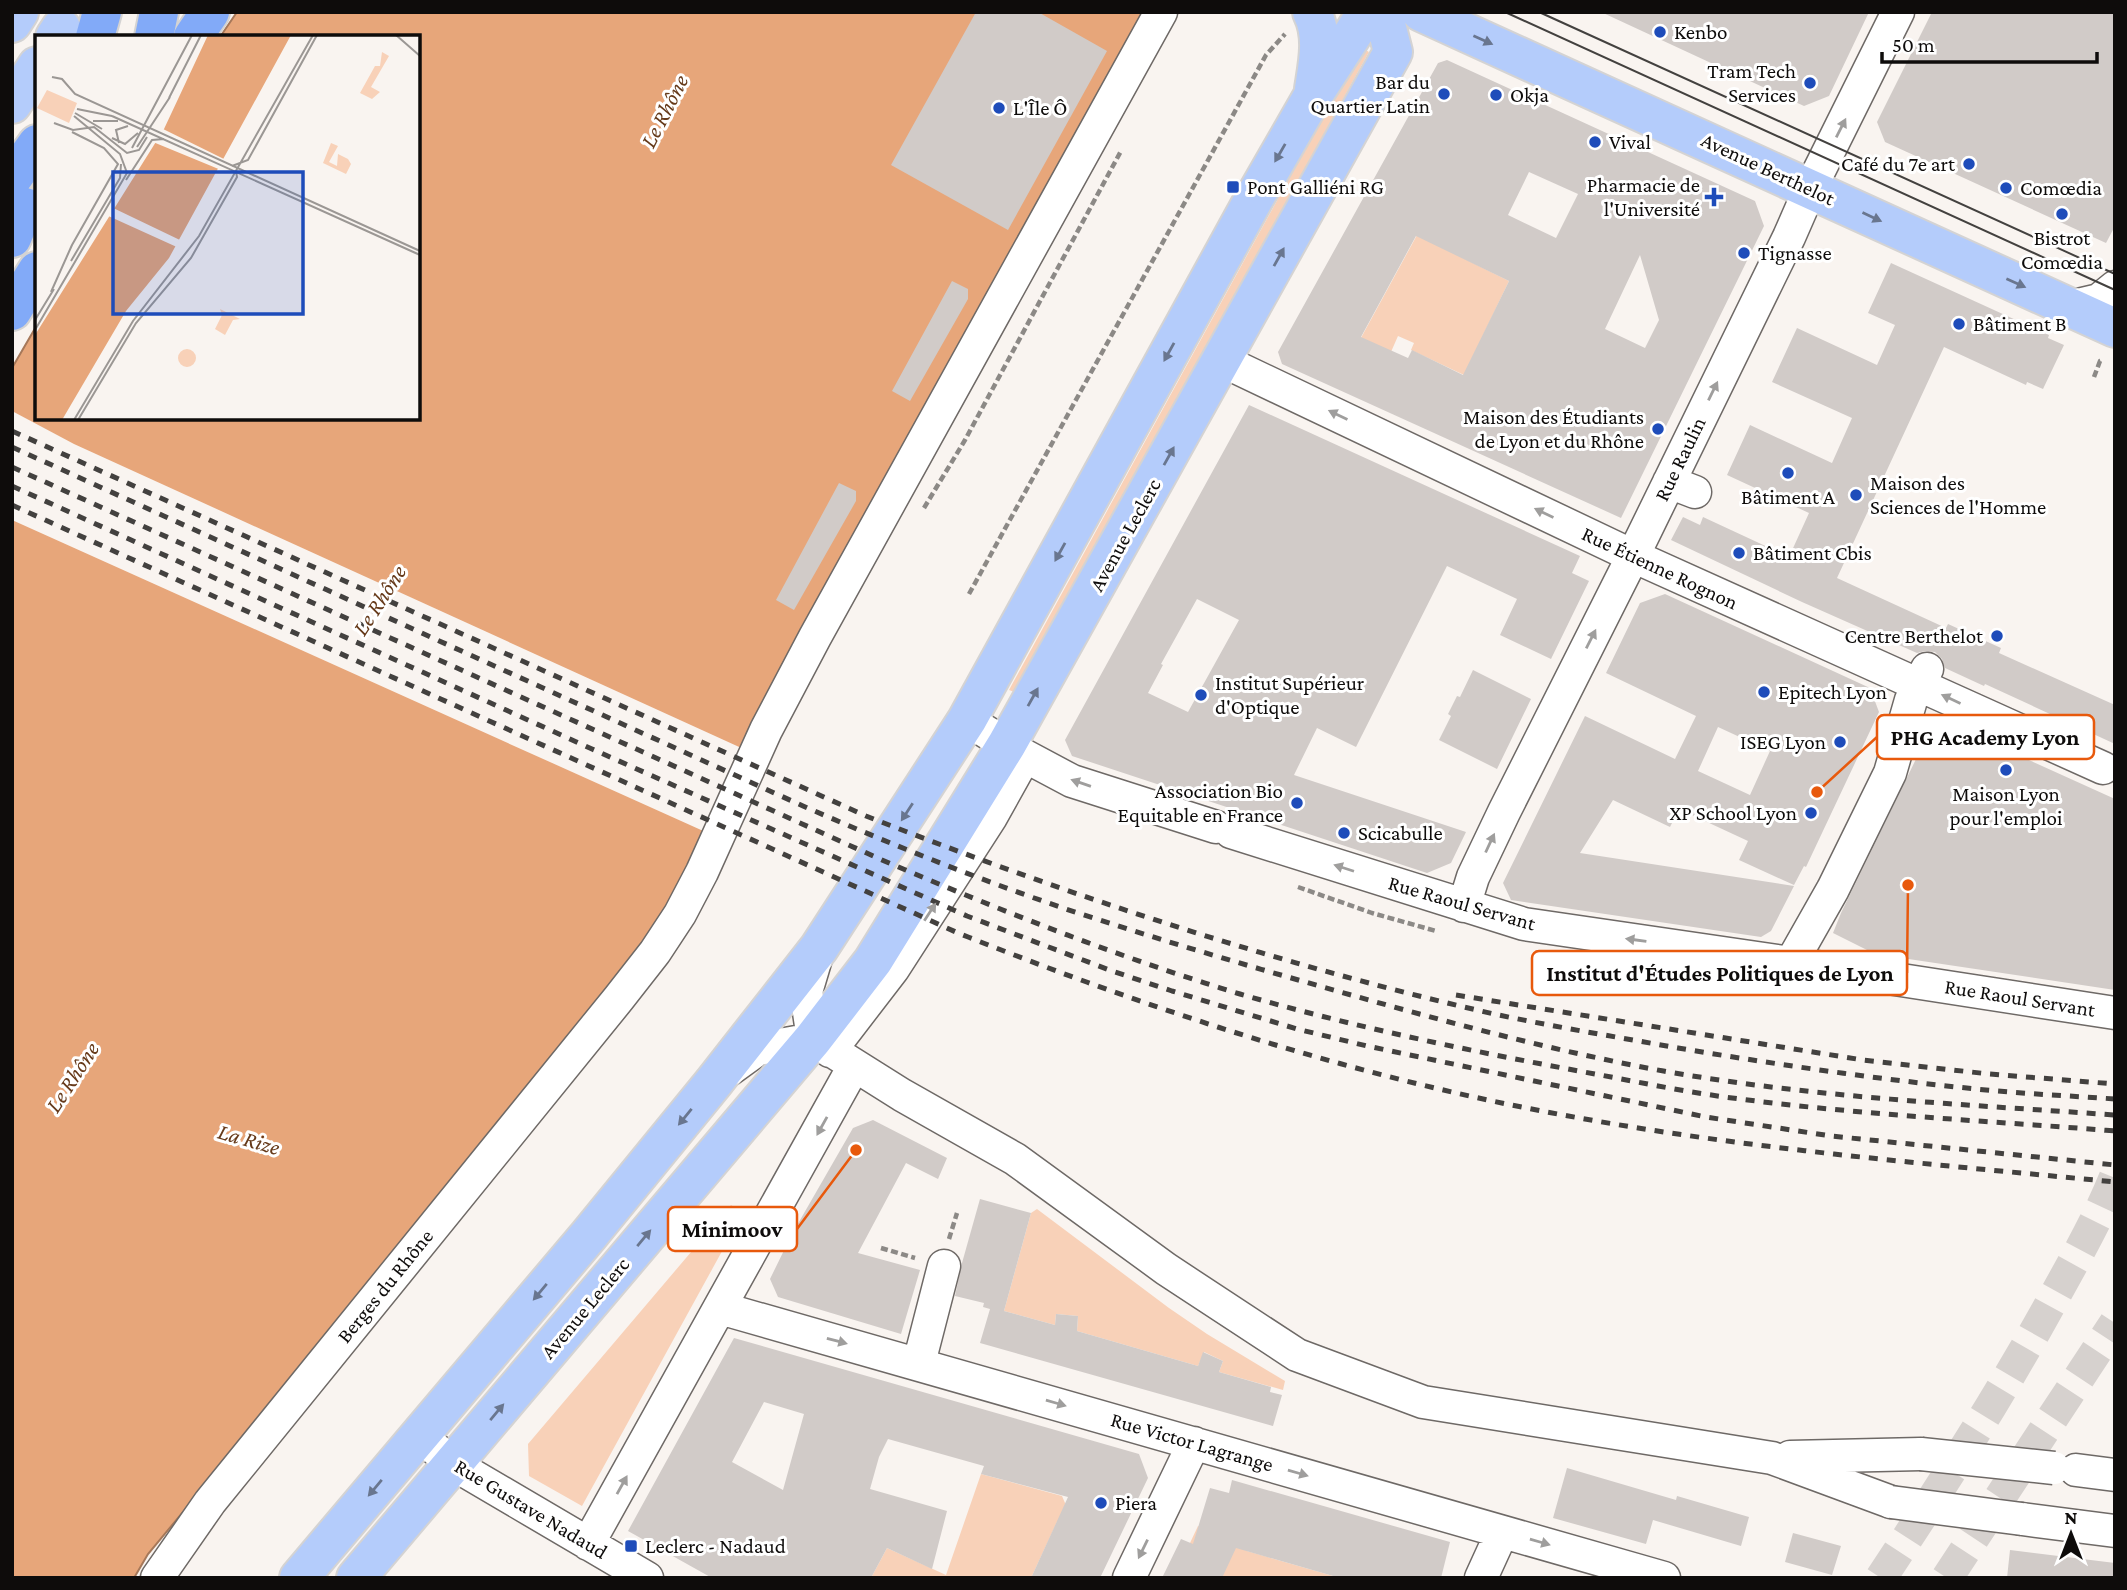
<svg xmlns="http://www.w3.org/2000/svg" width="2127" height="1590" font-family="'Crimson Pro',serif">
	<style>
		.green { fill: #f8d1b8 }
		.water { fill: #e7a67a; stroke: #a67859; stroke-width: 2 }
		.pier { fill: #f9f4f0 }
		.building { fill: #d1cbc8; fill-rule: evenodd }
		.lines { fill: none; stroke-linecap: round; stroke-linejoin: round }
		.minor-tunnel { stroke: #d6d1ce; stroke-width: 32; stroke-dasharray: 32 16; stroke-linecap: butt }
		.highway-tunnel { stroke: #d6d1ce; stroke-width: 38; stroke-dasharray: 38 19; stroke-linecap: butt }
		.minor-casing { stroke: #6e6966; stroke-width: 35 }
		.major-casing { stroke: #d4d3d3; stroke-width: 42 }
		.highway-casing { stroke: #d4d3d3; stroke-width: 42 }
		.path { stroke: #8c8986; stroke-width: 4.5; stroke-dasharray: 7 3.5; stroke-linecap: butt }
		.minor { stroke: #fff; stroke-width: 32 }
		.major { stroke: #b4ccfb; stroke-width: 38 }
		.highway { stroke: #82aaf8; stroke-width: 38 }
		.tram { stroke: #43413f; stroke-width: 2 }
		.rail { stroke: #43413f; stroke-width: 5; stroke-dasharray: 9 9; stroke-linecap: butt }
		.minor-bridge-casing { stroke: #6e6966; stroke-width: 35; stroke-linecap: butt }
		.minor-bridge { stroke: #fff; stroke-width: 32 }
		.oneway { fill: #69768f }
		.oneway2 { fill: #9f9e9d }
		.poi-dot { fill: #1e4cba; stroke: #fff; stroke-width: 2.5 }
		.labels { text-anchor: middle; stroke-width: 6; stroke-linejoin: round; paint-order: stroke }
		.poi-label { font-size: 21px; fill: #0e0c0b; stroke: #fff; text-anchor: start }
		.street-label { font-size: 21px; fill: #0e0c0b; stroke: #fff }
		.water-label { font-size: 23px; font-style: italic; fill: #663a1a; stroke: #fff }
		.inset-road { fill: none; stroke: #9b9794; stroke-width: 2 }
		.view { fill: #1e4cba; fill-opacity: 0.15; stroke: #1e4cba; stroke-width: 3.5 }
		.inset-edge { fill: none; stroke: #0e0c0b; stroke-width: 3.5 }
		.leader { fill: none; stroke: #e8590c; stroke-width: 2.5 }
		.callout-dot { fill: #e8590c; stroke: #fff; stroke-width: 2.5 }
		.callout { fill: #fff; stroke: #e8590c; stroke-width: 2.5 }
		.callout-label { font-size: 23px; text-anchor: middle; font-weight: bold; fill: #0e0c0b }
	</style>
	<rect width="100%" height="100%" fill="#f9f4f0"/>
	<path class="green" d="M1361,47L1369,52L1017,693L1009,690Z
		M1417,235L1509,281L1464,375L1411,350L1414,343L1398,336L1387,361L1356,347Z
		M731,1205L743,1213L582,1506L529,1476L528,1444Z
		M1037,1209L1169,1308L1207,1334L1285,1381L1283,1390L1219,1372L1223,1361L1204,1352L1198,1366L1077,1331L1078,1316L1056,1314L1055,1325L1004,1311L1031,1213Z
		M981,1474L1062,1496L1068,1510L1057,1522L1031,1578H871L887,1548L946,1575Z
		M1198,1526L1225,1534L1247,1551L1340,1578H1222L1190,1543Z"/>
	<path class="water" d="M237,12H1143L781,667L693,863L636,960L299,1373L148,1554L134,1578H12V368L37,325V418H418V37H220Z"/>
	<path class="pier" d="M12,411L74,444L748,751L710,834L12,520Z"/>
	<path class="building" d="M976,12H1038L1107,51L1008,230L891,165Z
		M1601,12H1869L1829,96L1804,106Z
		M1932,12H2115V226L2106,243L1885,142L1877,122Z
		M1447,60L1755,201L1764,226L1621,518L1282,364L1278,352L1438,63ZM1529,172L1578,194L1556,238L1508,215ZM1416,236L1509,281L1463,375L1412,350L1408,358L1361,337ZM1640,255L1659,320L1645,348L1605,329Z
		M1891,263L2049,335L2048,338L2064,345L2043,389L2027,382L2026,385L1944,347L1837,578L1946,628L1948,624L2001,648L1999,653L2115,705V744L1985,684L1984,686L1945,668L1942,659L1935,652L1925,651L1917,653L1802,602L1671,540L1683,517L1700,525L1703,517L1789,557L1809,513L1727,475L1750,425L1832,463L1852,418L1772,382L1797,328L1877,365L1895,325L1868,313Z
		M952,281L968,289V299L910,401L892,391Z
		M1249,405L1580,556L1572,573L1589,581L1551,659L1500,635L1517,599L1447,566L1356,747L1317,728L1294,775L1466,832L1451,863L1427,873L1072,756L1065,740ZM1197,599L1239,620L1188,712L1148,693L1163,665L1161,664Z
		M839,483L856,491V501L794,610L776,600Z
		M1665,594L1870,688L1879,712L1806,867L1804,866L1794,885L1739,860L1748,841L1679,809L1670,827L1613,800L1580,853L1794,886L1771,931L1761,937L1511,900L1503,883L1585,716L1675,759L1696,716L1606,673L1640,603ZM1718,727L1770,751L1750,795L1698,771Z
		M1473,670L1531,699L1497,769L1439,740L1451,716L1448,714L1457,696L1460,697Z
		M1936,718L2115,799V990L1875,954L1833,933L1841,913Z
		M873,1120L947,1158L938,1179L906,1163L858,1253L920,1270L901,1334L778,1297L770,1279L792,1234L853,1128Z
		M980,1199L1031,1213L1004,1311L1055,1325L1056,1314L1078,1316L1077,1331L1198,1366L1203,1352L1223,1361L1219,1372L1271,1387L1270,1392L1282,1395L1273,1426L980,1343L990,1309L983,1307L984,1303L955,1296L962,1263Z
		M734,1338L1139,1454L1148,1478L1100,1578H1031L1068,1497L981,1474L984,1466L888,1439L879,1457L870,1489L947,1511L932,1569L887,1548L871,1578H712L628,1531ZM764,1402L804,1414L783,1490L732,1462Z
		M1567,1468L1676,1500L1677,1496L1749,1517L1741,1546L1653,1520L1646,1544L1553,1518Z
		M1232,1480L1450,1542L1441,1578H1340L1236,1548L1222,1578H1162L1181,1539L1193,1544L1210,1488L1229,1493Z
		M1793,1533L1841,1546L1832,1575L1785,1562Z
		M2010,1550L2115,1563V1578H2007Z"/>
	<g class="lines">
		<path class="minor-tunnel" d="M1881,1578C1939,1490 1996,1402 2047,1310C2071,1266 2096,1224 2115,1177
			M1947,1578L2115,1323"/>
		<path class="highway-tunnel" d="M25,207L37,182"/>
		<g class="minor-casing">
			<path id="minor" d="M2069,307L2099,300L2115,287
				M1221,360L1633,556L2103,768
				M1669,482L1695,492
				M967,720L1025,756L1072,781L1216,827
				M1231,832L1524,924L1791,963L2115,1013
				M1464,906L1473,877L1504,812L1633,556L1789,237L1810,189L1898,12
				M1791,963L1833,889L1890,773L1911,700L1927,669
				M813,1039L806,992L817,955
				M830,1051L893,969L991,817L1025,756
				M729,1070L758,1049L813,1039L902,1095L1015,1159L1166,1269L1297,1355L1423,1402L1772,1458L1891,1502
				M720,1308L1664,1578
				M919,1363L944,1266
				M419,1435L453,1464L647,1578
				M1790,1457L1921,1454
				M2076,1470L2115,1475
				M2022,1519L2115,1531
				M588,1544L854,1066
				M157,1578L210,1502L619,998L655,952L680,914L702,872L766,730L815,637L1161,12
				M1129,1578L1194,1443
				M1481,1578L1502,1532"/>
		</g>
		<g class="major-casing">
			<path id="major" d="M1312,12C1324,36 1318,63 1314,89
				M1421,12L2115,328
				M12,23L19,12
				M55,37L61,28
				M12,104L37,66
				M299,1578L589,1235L714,1082L819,948L967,720L1256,195L1314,94L1367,12
				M356,1578L813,1039L873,961L1007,744L1393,52L1383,12"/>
		</g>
		<g class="highway-casing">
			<path id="highway" d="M95,37L102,12
				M154,37L159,12
				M193,37L210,12
				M12,179L37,144
				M12,238L25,207
				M12,311L37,271"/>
		</g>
		<path class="path" d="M2094,377L2100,361L2103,360
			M924,508L965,440L1121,151
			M969,594L1266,55L1285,34
			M1298,887L1372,913L1436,931
			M949,1239L957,1213
			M881,1248L915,1258"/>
		<use href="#minor" class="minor"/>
		<use href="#major" class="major"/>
		<use href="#highway" class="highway"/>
		<path class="tram" d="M1505,12L2115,290
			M1539,12L2115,274"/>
		<path class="rail" d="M12,431L866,816C1070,896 1280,965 1494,1014C1555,1027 1617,1037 1678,1048C1780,1065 1883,1080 1986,1090C2029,1094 2072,1096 2115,1099
			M12,447L803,806C888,843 975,878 1063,908C1153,938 1245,965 1337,991C1439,1020 1543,1048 1647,1068C1801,1097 1959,1104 2115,1115
			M12,467L882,860C999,910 1118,957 1240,994C1357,1028 1475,1052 1595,1074C1643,1083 1691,1093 1740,1099C1864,1115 1990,1121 2115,1131
			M12,486L592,749L967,916L1112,971L1172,991L1297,1029L1367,1046L1706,1117L1831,1136L2115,1165
			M12,505L958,933C1154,1011 1355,1077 1563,1115C1745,1149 1931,1164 2115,1182
			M1456,995L1863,1060L1989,1074L2115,1084"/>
		<g class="minor-bridge-casing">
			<path id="minor-bridge" d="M1921,1454L2054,1468
				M1891,1502L2022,1519"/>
		</g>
		<use href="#minor-bridge" class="minor-bridge"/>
	</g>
	<defs><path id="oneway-solid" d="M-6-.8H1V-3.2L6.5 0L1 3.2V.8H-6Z" transform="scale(1.75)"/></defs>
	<g class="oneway">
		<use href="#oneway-solid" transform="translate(1483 40) rotate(24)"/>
		<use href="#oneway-solid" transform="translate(1280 153) rotate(120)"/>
		<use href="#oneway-solid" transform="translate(1872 217) rotate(25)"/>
		<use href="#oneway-solid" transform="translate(1279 257) rotate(-61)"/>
		<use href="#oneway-solid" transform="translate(2016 283) rotate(24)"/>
		<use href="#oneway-solid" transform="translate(1169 352) rotate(119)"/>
		<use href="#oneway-solid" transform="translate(1169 456) rotate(-61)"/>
		<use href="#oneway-solid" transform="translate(1060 552) rotate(119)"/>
		<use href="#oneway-solid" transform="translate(1033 697) rotate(-61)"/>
		<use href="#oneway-solid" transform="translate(907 812) rotate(123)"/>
		<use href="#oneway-solid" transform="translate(685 1117) rotate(129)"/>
		<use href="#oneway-solid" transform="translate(644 1238) rotate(-50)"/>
		<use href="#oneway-solid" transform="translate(540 1292) rotate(130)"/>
		<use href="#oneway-solid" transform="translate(497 1412) rotate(-50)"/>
		<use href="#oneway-solid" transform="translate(375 1488) rotate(130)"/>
	</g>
	<g class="oneway2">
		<use href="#oneway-solid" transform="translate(1841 128) rotate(-63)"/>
		<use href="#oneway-solid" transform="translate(1713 391) rotate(-64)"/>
		<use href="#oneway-solid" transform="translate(1338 415) rotate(-154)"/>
		<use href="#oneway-solid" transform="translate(1544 513) rotate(-154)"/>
		<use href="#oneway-solid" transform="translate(1591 639) rotate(-63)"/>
		<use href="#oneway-solid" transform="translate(1951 699) rotate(-155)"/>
		<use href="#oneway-solid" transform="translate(1081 783) rotate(-161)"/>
		<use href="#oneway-solid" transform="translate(1490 843) rotate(-65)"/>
		<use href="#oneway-solid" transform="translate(1344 868) rotate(-162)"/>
		<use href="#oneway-solid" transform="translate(930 912) rotate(-57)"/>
		<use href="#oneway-solid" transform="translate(1636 940) rotate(-172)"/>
		<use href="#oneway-solid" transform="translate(822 1126) rotate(119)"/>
		<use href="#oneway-solid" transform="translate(837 1341) rotate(15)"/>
		<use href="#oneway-solid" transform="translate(1056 1403) rotate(16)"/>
		<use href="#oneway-solid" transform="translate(1298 1473) rotate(16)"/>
		<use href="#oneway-solid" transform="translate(622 1485) rotate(-61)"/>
		<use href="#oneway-solid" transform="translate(1540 1542) rotate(16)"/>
		<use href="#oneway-solid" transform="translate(1143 1549) rotate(116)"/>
	</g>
	<g class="poi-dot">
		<circle cx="1660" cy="32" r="7"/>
		<circle cx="1810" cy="83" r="7"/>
		<circle cx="1444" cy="94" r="7"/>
		<circle cx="1496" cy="95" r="7"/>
		<circle cx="999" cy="108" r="7"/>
		<circle cx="1595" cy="142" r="7"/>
		<circle cx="1969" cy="164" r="7"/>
		<rect x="1226" y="180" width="14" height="14" rx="3.5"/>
		<circle cx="2006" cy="188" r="7"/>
		<path d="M1710.5 186.5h7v7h7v7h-7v7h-7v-7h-7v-7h7z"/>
		<circle cx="2062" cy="214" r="7"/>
		<circle cx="1744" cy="253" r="7"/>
		<circle cx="1959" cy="324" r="7"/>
		<circle cx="1658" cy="429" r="7"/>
		<circle cx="1788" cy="473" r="7"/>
		<circle cx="1856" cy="495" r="7"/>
		<circle cx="1739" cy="553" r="7"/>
		<circle cx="1997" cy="636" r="7"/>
		<circle cx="1764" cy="692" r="7"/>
		<circle cx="1201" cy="695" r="7"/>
		<circle cx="1840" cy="742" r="7"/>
		<circle cx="2006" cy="770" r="7"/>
		<circle cx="1297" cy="803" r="7"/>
		<circle cx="1811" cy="813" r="7"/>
		<circle cx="1344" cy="833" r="7"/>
		<circle cx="1101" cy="1503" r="7"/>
		<rect x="624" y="1539" width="14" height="14" rx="3.5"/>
	</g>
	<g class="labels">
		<g class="poi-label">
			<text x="1674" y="39">Kenbo</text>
			<text x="1796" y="78" text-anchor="end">Tram Tech<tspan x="1796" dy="24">Services</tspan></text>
			<text x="1430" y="89" text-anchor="end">Bar du<tspan x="1430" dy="24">Quartier Latin</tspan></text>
			<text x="1510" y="102">Okja</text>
			<text x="1013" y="115">L'Île Ô</text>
			<text x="1609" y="149">Vival</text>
			<text x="1955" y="171" text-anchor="end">Café du 7e art</text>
			<text x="1700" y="192" text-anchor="end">Pharmacie de<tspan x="1700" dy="24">l'Université</tspan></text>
			<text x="1247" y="194">Pont Galliéni RG</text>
			<text x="2020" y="195">Comœdia</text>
			<text x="2062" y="245" text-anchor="middle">Bistrot<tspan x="2062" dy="24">Comœdia</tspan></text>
			<text x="1758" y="260">Tignasse</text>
			<text x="1973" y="331">Bâtiment B</text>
			<text x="1644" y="424" text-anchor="end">Maison des Étudiants<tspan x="1644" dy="24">de Lyon et du Rhône</tspan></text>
			<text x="1870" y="490">Maison des<tspan x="1870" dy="24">Sciences de l'Homme</tspan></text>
			<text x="1788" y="504" text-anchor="middle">Bâtiment A</text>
			<text x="1753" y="560">Bâtiment Cbis</text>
			<text x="1983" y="643" text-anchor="end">Centre Berthelot</text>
			<text x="1215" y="690">Institut Supérieur<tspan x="1215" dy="24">d'Optique</tspan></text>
			<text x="1778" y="699">Epitech Lyon</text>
			<text x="1826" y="749" text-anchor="end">ISEG Lyon</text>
			<text x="1283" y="798" text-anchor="end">Association Bio<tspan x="1283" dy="24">Equitable en France</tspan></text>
			<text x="2006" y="801" text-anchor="middle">Maison Lyon<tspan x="2006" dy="24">pour l'emploi</tspan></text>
			<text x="1797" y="820" text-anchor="end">XP School Lyon</text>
			<text x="1358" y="840">Scicabulle</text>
			<text x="1115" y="1510">Piera</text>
			<text x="645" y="1553">Leclerc - Nadaud</text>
		</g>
		<g class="street-label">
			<text transform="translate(1768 169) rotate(25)" y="7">Avenue Berthelot</text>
			<text transform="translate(1680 459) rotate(-64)" y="7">Rue Raulin</text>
			<text transform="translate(1125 535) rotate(-61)" y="7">Avenue Leclerc</text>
			<text transform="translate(1660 568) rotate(25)" y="7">Rue Étienne Rognon</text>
			<text transform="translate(1462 903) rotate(16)" y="7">Rue Raoul Servant</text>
			<text transform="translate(2020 998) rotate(9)" y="7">Rue Raoul Servant</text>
			<text transform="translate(385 1286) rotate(-51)" y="7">Berges du Rhône</text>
			<text transform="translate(585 1308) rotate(-50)" y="7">Avenue Leclerc</text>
			<text transform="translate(1192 1442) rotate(16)" y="7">Rue Victor Lagrange</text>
			<text transform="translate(531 1509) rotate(31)" y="7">Rue Gustave Nadaud</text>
		</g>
		<g class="water-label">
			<text transform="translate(664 111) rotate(-63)" y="8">Le Rhône</text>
			<text transform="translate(379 600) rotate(-57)" y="8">Le Rhône</text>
			<text transform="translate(72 1077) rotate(-57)" y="8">Le Rhône</text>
			<text transform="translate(249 1139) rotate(16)" y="8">La Rize</text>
		</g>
	</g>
	<g transform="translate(35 35)">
		<rect width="385" height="385" fill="#f9f4f0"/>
		<path d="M347,17L354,21L336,52L345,57L337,64L325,58L340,31H345ZM12,55L42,68L34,88L2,73ZM296,108L303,111L294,127L302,131L303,119L313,124L316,129L311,139L288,128ZM185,274L205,284L198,285L190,300L180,294L187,280ZM143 323a9 9 0 1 1 18 0a9 9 0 1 1-18 0Z" fill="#f8d1b8"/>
		<path d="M173,0H256L134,223L91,276L27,385H0V300L129,94Z" fill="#e7a67a"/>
		<path d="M126,93L191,125L186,135L118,107ZM74,171L147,206L144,213L69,179Z" fill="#f9f4f0"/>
		<path class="inset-road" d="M361,0L385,21M17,42L27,44L40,59L385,216M134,63L166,0M42,74L77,81M40,78L67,94M77,81L385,220M58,86H83M19,88L38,95L59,92L92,118L104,115L112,102M77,103L90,109L103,98M84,108L81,95L93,91M102,112L135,62M97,113L157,0M197,131L213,125L282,0M91,145L117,105L129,104M37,210L83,129L69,113L37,97M36,226L85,143L86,129M16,257L37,210M0,285L19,254M0,295L92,138L85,119L39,81M39,385L98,286L164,201L278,0M43,385L101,288L156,223L202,142L201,136"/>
		<path class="view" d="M78,137H268V279H78Z"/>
		<rect width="385" height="385" class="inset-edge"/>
	</g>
	<path class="leader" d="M1817 792L1877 737M1908 885L1907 973M856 1150L797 1229"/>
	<g class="callout-dot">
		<circle cx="1817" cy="792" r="7"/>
		<circle cx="1908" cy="885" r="7"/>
		<circle cx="856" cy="1150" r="7"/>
	</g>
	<g class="callout">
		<rect x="1877" y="715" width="217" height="44" rx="7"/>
		<rect x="1532" y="951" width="375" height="44" rx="7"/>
		<rect x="668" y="1207" width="129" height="44" rx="7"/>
	</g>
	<g class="callout-label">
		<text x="1985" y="745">PHG Academy Lyon</text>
		<text x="1720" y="981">Institut d'Études Politiques de Lyon</text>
		<text x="732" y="1237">Minimoov</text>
	</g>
	<rect width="2127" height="1590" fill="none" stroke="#0e0c0b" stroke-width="28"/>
	<g transform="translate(2071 1534)" stroke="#ffffff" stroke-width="5" paint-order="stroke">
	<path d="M0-5L12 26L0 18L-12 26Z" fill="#0e0c0b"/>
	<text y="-10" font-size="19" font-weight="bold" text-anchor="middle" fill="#0e0c0b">N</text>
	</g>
	<path d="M1882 52v10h215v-10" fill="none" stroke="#0e0c0b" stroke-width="3.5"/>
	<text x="1892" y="52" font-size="21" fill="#0e0c0b" stroke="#ffffff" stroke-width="5" paint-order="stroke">50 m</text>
</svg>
